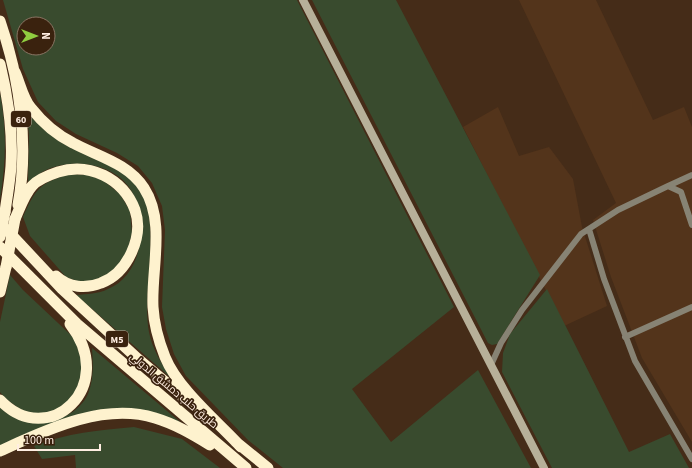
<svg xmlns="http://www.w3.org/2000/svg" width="692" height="468" font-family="'Source Sans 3',Cairo,sans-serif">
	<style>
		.built { fill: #53341b }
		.green { fill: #394b2e; fill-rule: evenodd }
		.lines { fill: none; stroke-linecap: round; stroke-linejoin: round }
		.street { stroke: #878374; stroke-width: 6 }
		.secondary { stroke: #b7b099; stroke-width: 8 }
		.highway { stroke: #fef2ce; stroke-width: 11 }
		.highway-bridge { stroke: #fef2ce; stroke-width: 11 }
		.labels { text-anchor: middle; stroke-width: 3.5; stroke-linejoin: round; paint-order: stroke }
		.shield { fill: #3a220e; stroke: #c4b1a2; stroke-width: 1 }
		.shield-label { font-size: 10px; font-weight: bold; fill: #ffeee2 }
		.street-label { font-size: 11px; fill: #ffeee2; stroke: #3a220e }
	</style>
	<rect width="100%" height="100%" fill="#452c18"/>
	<path class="built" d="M519,0H596L653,120L684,107L692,127V442L642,358L611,277L593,220L616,203Z
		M498,107L519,156L549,147L573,179L582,227L607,306L564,326L463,127Z"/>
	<path class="green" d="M3,0H297L454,307L352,389L391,442L478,370L531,468H283L248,440L186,376L174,354L166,329L162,307L165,230L162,206L152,183L138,166L117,153L76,134L56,121L38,102L23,69ZM24,24H48V48H24Z
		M312,0H396L540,275L497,344L492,345L488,343Z
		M0,93C7,128 6,164 0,199Z
		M27,113C40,126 53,139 70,147C94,159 123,165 139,188C163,222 141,290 149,332C152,349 162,364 171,378L76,295C87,294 98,294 108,289C145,274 149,216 129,187C112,163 72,158 46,170C40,173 34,178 28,182L29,135Z
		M69,174L88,175L104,181L120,194L130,211L132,233L127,253L118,266L105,276L91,281H77L66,277L30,236L23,217C36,188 39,184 69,174Z
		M10,275L23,290L75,339L83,366L77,390L66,406L55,413H34L23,411L6,399L0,392V322Z
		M547,289L629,452L670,434L689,468H552L502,372L503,353L510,334Z
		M92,348L185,426L137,409L0,447V407C22,432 74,425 88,394C94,379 93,363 92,348Z
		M134,427L182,439L220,468H76L75,455L42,459L34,446C67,433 99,430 134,427Z"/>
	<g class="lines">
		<path class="street" d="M668,186L692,175
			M589,229L604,279L635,361L692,459
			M625,337L692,307
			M491,365L501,343L522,310L581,234L618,210L668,186L681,192L692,225"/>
		<path class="secondary" d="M303,0L544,468"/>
		<path class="highway" d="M0,21C20,78 29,145 18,205
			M0,64C8,97 13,132 11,166C10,181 7,197 5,212
			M15,72C20,83 23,99 31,108C42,122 57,135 73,143C97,156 128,163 144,188C166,222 151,269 153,307C154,324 159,342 165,357C178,389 217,421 241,447
			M15,219C20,208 24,195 32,186C38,179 49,175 58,172C89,162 123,178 135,210C144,236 128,273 101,283C86,289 69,288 56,276
			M6,229L62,289L138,359L194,406
			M0,247L77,324L246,468
			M0,292L6,267
			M0,400C48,451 119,386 70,324
			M236,442L268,468
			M0,451C46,430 103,402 155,418C175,424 192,434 210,445"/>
		<path class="highway-bridge" d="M0,237L5,212
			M6,267L15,219"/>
	</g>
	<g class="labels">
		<g class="shield">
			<rect x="11" y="111" width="20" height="16" rx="3"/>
			<rect x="106" y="331" width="22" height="16" rx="3"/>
		</g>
		<g class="shield-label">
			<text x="21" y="123">60</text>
			<text x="117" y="343">M5</text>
		</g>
		<g class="street-label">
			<text transform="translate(174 390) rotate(40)" y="4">طريق حلب دمشق الدولي</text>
		</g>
	</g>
	<g transform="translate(36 36) rotate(90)"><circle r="19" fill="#3a220e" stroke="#897463"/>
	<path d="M0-3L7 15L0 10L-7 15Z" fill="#90cd40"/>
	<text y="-6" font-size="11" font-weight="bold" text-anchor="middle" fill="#ffeee2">N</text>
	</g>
	<path d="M18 444v6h82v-6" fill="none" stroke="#ffeee2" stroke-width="2"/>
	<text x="24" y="444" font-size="12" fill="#ffeee2" stroke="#3a220e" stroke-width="3" paint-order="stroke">100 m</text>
</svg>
